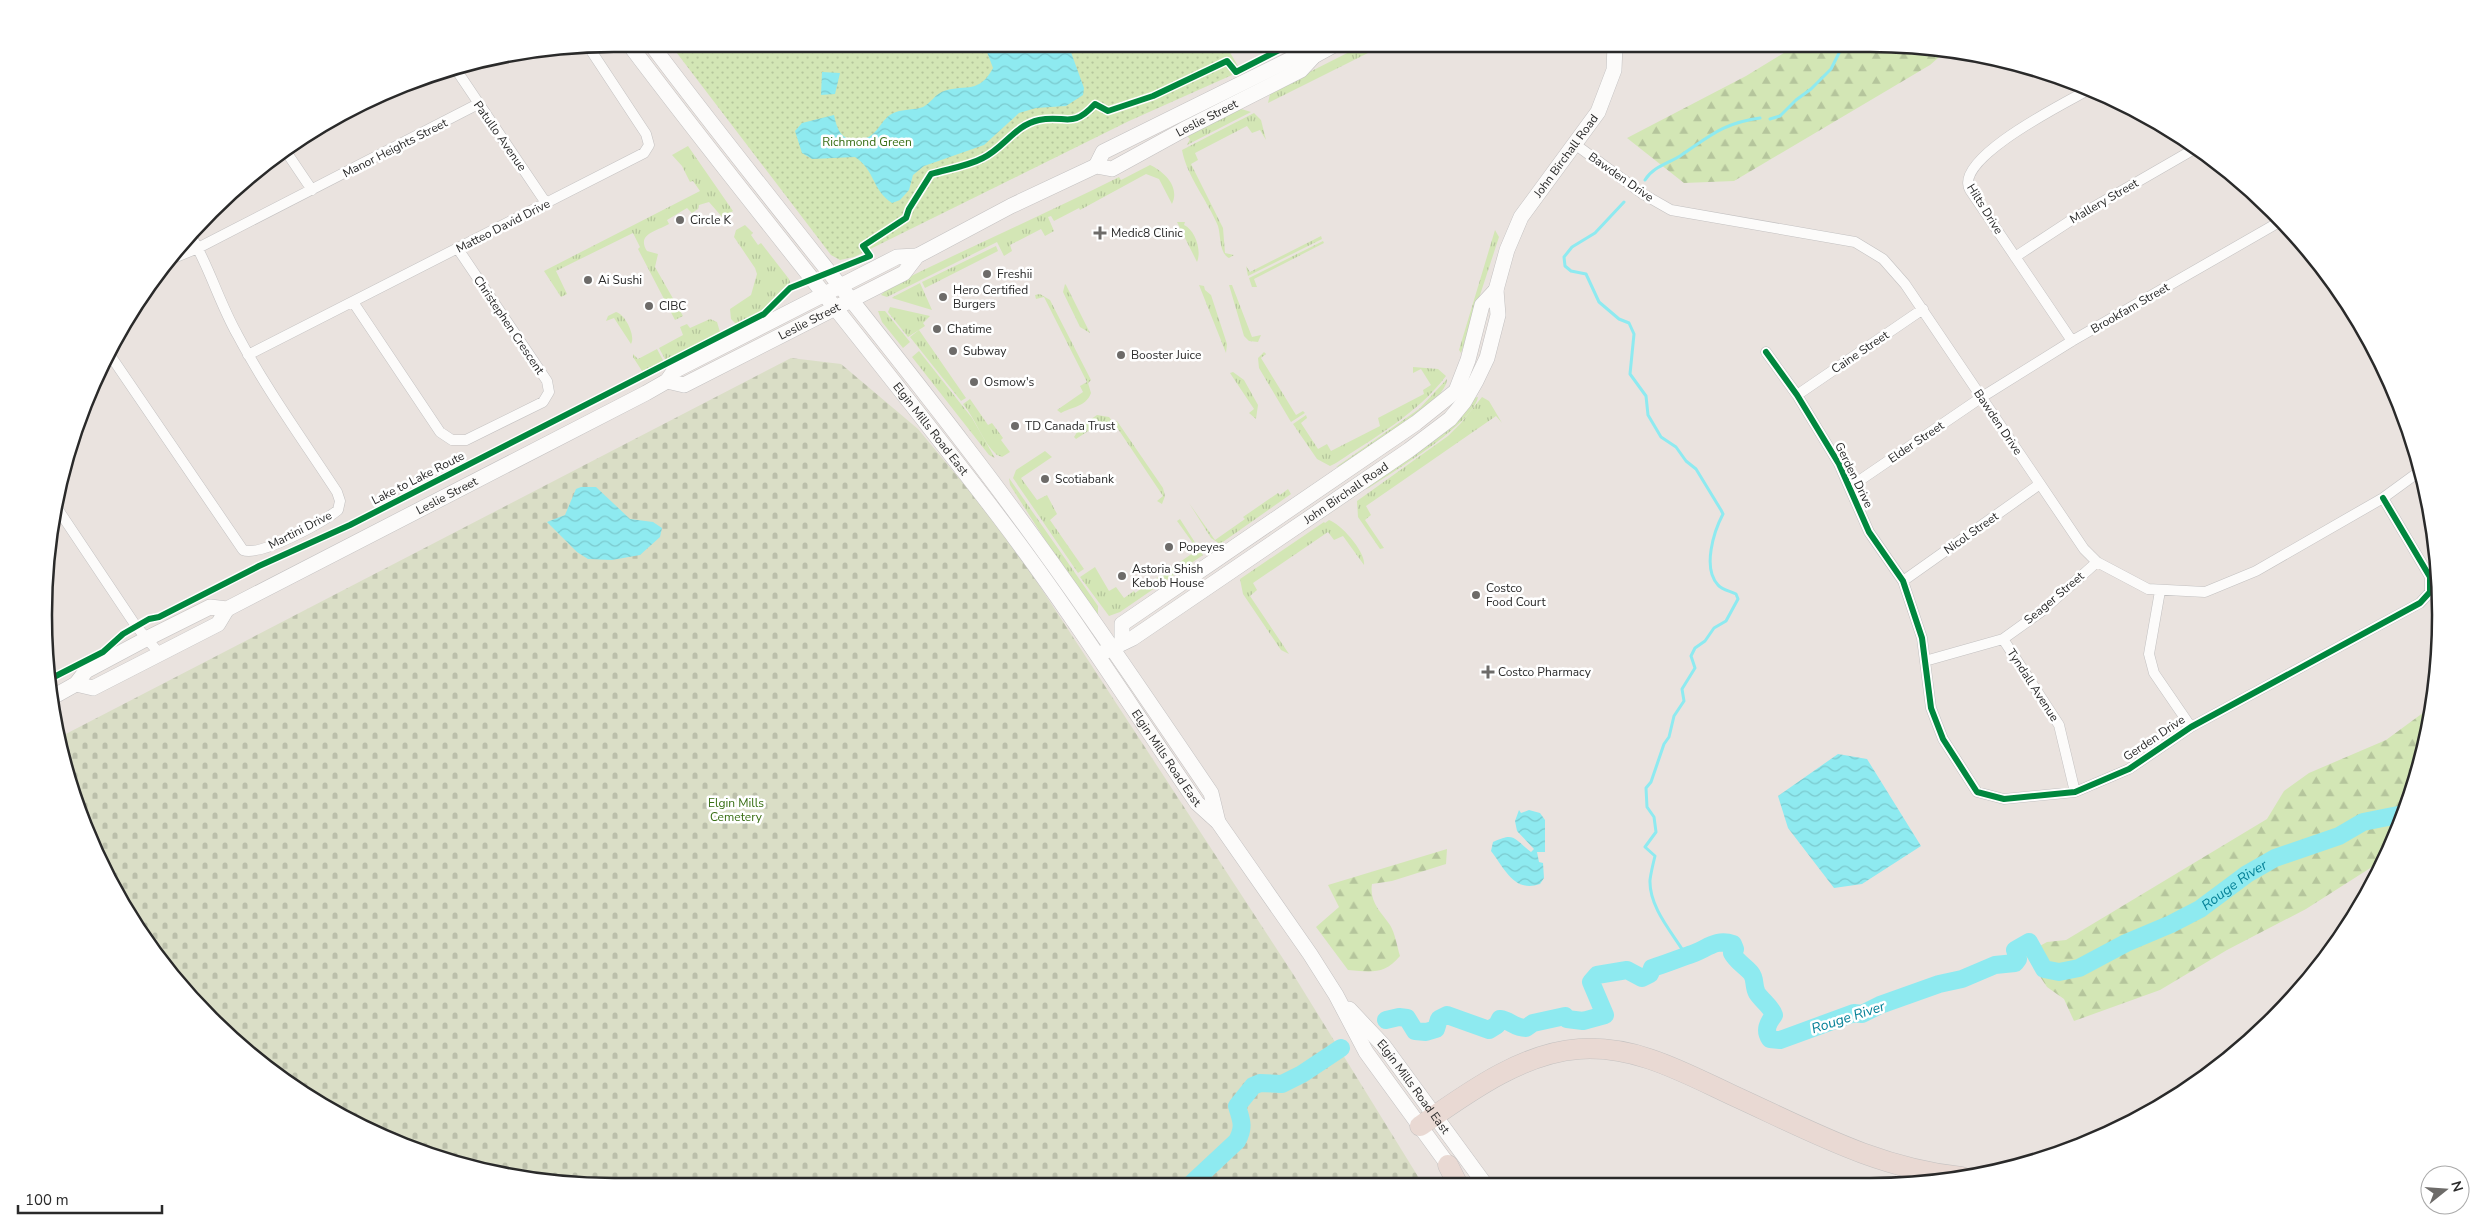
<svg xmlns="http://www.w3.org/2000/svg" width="2485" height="1230" font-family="'Nunito Sans',sans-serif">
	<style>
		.grass { fill: url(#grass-tufts) }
		.forest { fill: url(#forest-firs) }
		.cemetery { fill: url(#cemetery-stones) }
		.park { fill: url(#park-dots) }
		.water { fill: url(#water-waves) }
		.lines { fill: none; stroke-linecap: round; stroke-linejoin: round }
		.stream { stroke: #8eeaf0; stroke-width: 3 }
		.river { stroke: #8eeaf0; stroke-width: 18 }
		.street-casing { stroke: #c3c1c1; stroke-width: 11 }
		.secondary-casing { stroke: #c3c1c1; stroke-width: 16 }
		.highway-casing { stroke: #c5c2c1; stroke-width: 21 }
		.street { stroke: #fcfbfa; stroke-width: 10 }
		.secondary { stroke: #fcfbfa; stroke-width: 15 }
		.highway { stroke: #e9d9d3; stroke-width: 20 }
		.cycleway-casing { stroke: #fff; stroke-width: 9 }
		.cycleway { stroke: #00873e; stroke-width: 6 }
		.poi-dot { fill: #6d6b69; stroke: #fff; stroke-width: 2 }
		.labels { text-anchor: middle; stroke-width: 5; stroke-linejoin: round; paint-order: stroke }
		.street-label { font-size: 12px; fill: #2a2a2a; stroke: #fff }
		.park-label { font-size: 12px; fill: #386e14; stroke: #fff }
		.poi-label { font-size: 12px; fill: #2a2a2a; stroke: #fff; text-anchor: start }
		.water-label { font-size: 14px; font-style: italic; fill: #048197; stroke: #fff }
		.rim { fill: none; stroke: #2a2a2a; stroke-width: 2.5 }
	</style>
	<defs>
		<pattern id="grass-tufts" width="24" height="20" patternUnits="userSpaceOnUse" patternTransform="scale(1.25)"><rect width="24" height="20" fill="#d3e6b5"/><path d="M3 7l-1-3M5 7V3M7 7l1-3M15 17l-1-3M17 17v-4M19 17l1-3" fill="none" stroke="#b5c59c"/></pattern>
		<pattern id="forest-firs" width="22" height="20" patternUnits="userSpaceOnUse" patternTransform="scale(1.25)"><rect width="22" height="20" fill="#d3e6b5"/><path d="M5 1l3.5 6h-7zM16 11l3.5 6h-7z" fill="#b5c59c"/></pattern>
		<pattern id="cemetery-stones" width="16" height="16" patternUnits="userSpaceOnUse" patternTransform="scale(1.25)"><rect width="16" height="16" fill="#dadec6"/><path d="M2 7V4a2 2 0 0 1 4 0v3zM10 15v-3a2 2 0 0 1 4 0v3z" fill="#bbbfaa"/></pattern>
		<pattern id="park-dots" width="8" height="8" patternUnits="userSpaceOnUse" patternTransform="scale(1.25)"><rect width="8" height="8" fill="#d3e6b5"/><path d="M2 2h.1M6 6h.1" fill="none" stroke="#b5c59c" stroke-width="1.8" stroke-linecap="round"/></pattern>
		<pattern id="water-waves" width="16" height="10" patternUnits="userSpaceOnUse" patternTransform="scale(1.25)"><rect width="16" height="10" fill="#8eeaf0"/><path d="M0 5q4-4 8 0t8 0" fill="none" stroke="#7bc9ce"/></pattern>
	</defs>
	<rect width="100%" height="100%" fill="#eae3df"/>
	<path class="grass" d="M1365,44L1372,45L1376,49L1268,103L1270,94L1276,89Z
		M1238,108L1251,112L1187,145L1190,139L1187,136L1190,133Z
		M1254,113L1261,120L1266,140L1260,130L1252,133L1247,126L1195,153L1198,160L1191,164L1223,228L1225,253L1234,255L1229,258C1219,253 1221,236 1218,226C1208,201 1187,177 1182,150Z
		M688,146L733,211L723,218L709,202L699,205L698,209L692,213L687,208L667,220L669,224C657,231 636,234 647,251L658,254L655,267L683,316L675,320L638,249L640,247L633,233L556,271L567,294L561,297L544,271L700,191L693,181L690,182L682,166L672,155Z
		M1150,165C1165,172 1180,187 1172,204L1159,179L1146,174L1080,210L1079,208L1054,221L1051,216L1048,217L1054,231L1045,236L1041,229L1010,245L1012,251L1004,256L997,242L887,297L881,295L889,287C965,249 1043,215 1119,177L1121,180Z
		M1177,222H1185L1184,225C1195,230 1202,250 1197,262Z
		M745,225L753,233L751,235L758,245L761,243L789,279L791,285L766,309L736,324L731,319L730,309L751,295L757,274L755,268L734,237L736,230Z
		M1495,230L1499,237L1461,353L1459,350Z
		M1321,236L1322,239L1248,276L1246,266L1250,272Z
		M1323,241L1324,243L1254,279L1257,287H1252L1249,278Z
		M996,246L998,251L925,288L922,282Z
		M920,283L932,310L892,298L893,297Z
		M1065,284L1066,285L1090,333L1080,327L1063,292Z
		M1199,285L1204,286L1205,290L1211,295L1227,344L1226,353Z
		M1229,285H1232L1252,337L1261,335L1258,342L1249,341L1244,336Z
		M1040,294L1050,300L1091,380L1088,383L1091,393C1086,407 1071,407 1061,413L1057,410L1083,392L1080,386L1087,382L1044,297L1036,299L1035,295Z
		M890,307L930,316L923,323L925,326L908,337L888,312Z
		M878,311H885L910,342L903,348L882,322Z
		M616,312C625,314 636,336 631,344L614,318L606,321L608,316Z
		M710,319L717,322L720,332L666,361L659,348L683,335L680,327L687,324L690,328Z
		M919,330L966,398L961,401L910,337Z
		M657,349L664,362L642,371L633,357V354L638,359Z
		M919,351L972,418L995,458L989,455L912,357Z
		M1264,352L1266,354L1261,358L1296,415L1303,411L1305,413L1291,422L1259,368L1258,358Z
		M1413,367L1438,369L1446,376C1417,414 1375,437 1336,463L1330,466L1317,459L1293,424L1306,415L1307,418L1301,423L1318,449L1327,444L1331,451L1380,426L1378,418L1424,394L1423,390L1431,385L1421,369L1413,373Z
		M1233,372L1244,380L1258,405L1256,419L1249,413L1254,409L1230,373Z
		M1447,379C1447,403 1362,452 1341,466L1336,467L1419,409Z
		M1478,397C1472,425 1394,471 1369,488L1361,490L1473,398Z
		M1482,397L1489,401L1502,423L1496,416L1366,506L1371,515L1365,520L1384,548L1380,549L1358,517L1357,501L1448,436L1461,423Z
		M970,399L988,425L992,423L1003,438L1001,440L1010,452L1002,457L997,455C982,442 976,419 963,404Z
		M1097,415L1109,417L1113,422L1106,427L1102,422L1076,439L1074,437L1081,426Z
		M1117,421L1163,488L1165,496L1162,504L1157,501L1163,496L1114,423Z
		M1045,451L1052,457L1021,478L1037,500L1047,495L1057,514L1050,520L1084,569L1078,573L1013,478L1016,470Z
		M1009,478L1098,606V618L1074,585L1010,485Z
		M1288,489L1291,494L1220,544L1211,538L1189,503L1215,540L1245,519L1243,517L1278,493L1280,495Z
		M1180,519L1203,555L1120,612L1109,616L1080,577L1095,567L1109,591L1116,587L1124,598L1134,591L1135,593L1193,553L1195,546L1177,521Z
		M1329,520C1341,524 1366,552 1364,565L1343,536L1334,540L1328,532L1253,583L1257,590L1250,596L1289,654L1281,650L1243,594L1240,579L1324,522L1325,523Z"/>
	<path class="forest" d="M1797,45H1907L1946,51L1930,65L1734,181L1684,183L1627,138L1746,76Z
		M2431,707L2422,763L2386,858L2306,909L2227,950L2160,990L2074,1021L2064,999L2047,987L2025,954L2047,942L2066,940L2267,819L2284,791L2309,773L2386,740Z
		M1447,849L1446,864L1392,881L1372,884C1369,902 1381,912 1390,925C1395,933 1397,946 1400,956C1384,975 1371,972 1348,970L1316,927L1339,907L1328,885Z"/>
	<path class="cemetery" d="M791,358L841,364L918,429L1007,536L1293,974L1422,1183L578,1185L467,1167L363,1127L297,1090L211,1019L162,963L103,868L74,798L60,737Z"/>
	<path class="park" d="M670,44H1225L1241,71L1129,121L854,257L840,260L831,255Z"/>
	<path class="water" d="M984,44H1068L1084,88L1083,95L1066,106L1036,108L1019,113L984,145L924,166L913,175L909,190L900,200L892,203C872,190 875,170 855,157L812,159L802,153L795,131L802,123L834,115C836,124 839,137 850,139C880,144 877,118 896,112C904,109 915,110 923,107C931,103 935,94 944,91C967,84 979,94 993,68Z
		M822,72L840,73L835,94L821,95Z
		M581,487H596L630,519L653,522L662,528L660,537L640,555L612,560L588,559L577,552L547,522L565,515L576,489Z
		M1838,754L1867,759L1921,846L1862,884L1834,888L1788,828L1778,796Z
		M1519,810L1521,813L1529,810L1540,813L1545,820V852H1537L1539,862L1543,863L1544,878L1540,884C1514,893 1505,869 1491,851L1493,842C1515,832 1513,838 1531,852L1534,849L1517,831L1515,821Z
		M1340,1048L1342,1051L1339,1056L1302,1074C1311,1063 1327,1050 1340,1048Z"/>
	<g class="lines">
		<path class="stream" d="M1770,119L1780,116L1796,100L1811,89L1831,69L1843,45
			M1645,180C1653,167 1667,164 1680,156C1710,136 1723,123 1760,118
			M1624,202L1595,233L1572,247L1564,257L1565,266L1571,271L1586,274L1599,302L1619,319L1629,323L1634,334L1630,374L1646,396L1648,415L1661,437L1676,447L1686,461L1696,469L1721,510L1723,514C1714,531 1702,568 1718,585C1722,590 1730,591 1736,594L1738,599L1726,621L1714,628L1705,641L1695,648L1691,656L1695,668L1682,689L1684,701L1674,716L1669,737L1664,744L1651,782L1646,788L1647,807L1654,817L1656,832L1645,847L1655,856C1653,864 1651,872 1650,880C1649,905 1669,929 1682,949V956"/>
		<g class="river">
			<path id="s1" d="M1386,1020L1399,1017L1407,1018L1415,1031L1426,1032L1436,1029L1439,1019L1447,1015L1489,1030L1497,1025L1500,1019C1510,1020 1514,1028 1526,1028L1533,1023L1565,1016L1567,1019L1583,1021L1605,1015L1591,982L1597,975L1627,970L1642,978L1650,974L1652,968C1665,964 1677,959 1689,955C1706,950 1715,938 1733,944L1735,949L1732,953C1736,961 1745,966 1751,973C1756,979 1753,986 1757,993C1762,1001 1771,1006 1774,1015C1768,1023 1764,1030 1770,1039L1780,1040L1854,1013L1862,1014L1880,1005L1939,984L1962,979L1995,965L2015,963L2018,959L2015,950L2029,942L2044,969L2059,972L2079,968L2126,943L2171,924L2200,909L2247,874L2275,858L2339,836L2363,822L2403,814"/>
			<path d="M1192,1183L1237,1141C1245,1126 1241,1120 1237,1106L1253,1086L1260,1083L1282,1084L1302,1074L1341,1048"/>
		</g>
		<g class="street-casing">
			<path id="street" d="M455,68L546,203
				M1576,145L1643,194L1671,210L1855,242L1883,259L1905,284L2084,549L2097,562L2148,589L2205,592L2256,571L2383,498L2420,471
				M285,150L312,190
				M2015,257L2073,219L2196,148
				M169,260L198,248L478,104
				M353,302L440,432L452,440H466L543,402L549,392L547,381L458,249
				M2072,341L1970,190C1952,159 2065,103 2088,90
				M1766,352L1797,395L1839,464L1869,532L1903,581L1922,638L1931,708L1943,739L1977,792L2004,799L2075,792L2129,769L2191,727L2420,603L2430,592V577L2383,498
				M110,355L243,550C261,557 323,522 338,510L340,501L337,492C303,440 266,389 237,334C219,302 209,266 190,234
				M248,355L644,153L649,145L646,134L588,46
				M1797,395L1923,309
				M1850,487L1982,397L2072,341L2281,221
				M55,505L136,626L159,653
				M1903,581L2040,484
				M2160,591L2149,654L2154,673L2191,727
				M2003,639L2059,725L2075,792
				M1925,661L2003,639L2042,611L2097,562"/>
		</g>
		<g class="secondary-casing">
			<g id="secondary">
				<path id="s2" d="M629,44C749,204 878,358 999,517C1069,609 1131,707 1197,803L1218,822L1310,954L1336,995L1366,1052L1454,1173"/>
				<path d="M651,44C752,179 861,309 964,444C1051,557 1131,675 1211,793L1218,822"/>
				<path d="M1096,166L1103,152L1295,57L1314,56"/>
				<path id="s3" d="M667,381L684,385L904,273L917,256L1011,206L1096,166L1112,169L1183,130L1301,70L1314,56L1336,44"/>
				<path d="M1122,641V624L1416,423L1456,391L1468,360L1482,305L1496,290"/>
				<path id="s4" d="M1104,652L1133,638L1409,450L1450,419L1464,402L1476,381L1487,358L1498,315L1496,290L1507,250L1521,217L1598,112L1614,70L1615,45"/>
				<path d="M76,684L93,688L218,624L227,609"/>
				<path id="s5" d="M51,698L76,684L86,671L146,639L210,607L227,609L646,393L667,381L674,371L897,257L917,256"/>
				<path id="s6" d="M1349,1009L1383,1045L1484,1183"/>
			</g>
		</g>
		<g class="highway-casing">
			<path id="highway" d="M1420,1126C1466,1094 1521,1053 1579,1049C1635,1045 1683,1072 1732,1095C1809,1130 1876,1168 1962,1177
				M1448,1165L1457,1183"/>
		</g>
		<use href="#street" class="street"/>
		<use href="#secondary" class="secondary"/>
		<use href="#highway" class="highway"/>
		<g class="cycleway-casing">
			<path id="cycleway" d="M1766,352L1797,395L1839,464L1869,532L1903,581L1922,638L1931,708L1943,739L1977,792L2004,799L2075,792L2129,769L2191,727L2420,603L2430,592V577L2383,498
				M48,680L103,652L123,634L149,619L159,617L259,566L350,525L764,314L790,288L870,256L863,246L906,218L909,209L931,174C948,169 968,166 983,158C1004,148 1015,125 1039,120C1066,114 1071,130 1095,104L1108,111L1153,96L1227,61L1236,72L1291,44"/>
		</g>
		<use href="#cycleway" class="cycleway"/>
	</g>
	<g class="poi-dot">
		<circle cx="680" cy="220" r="5"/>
		<path d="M1097.5 225.5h5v5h5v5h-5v5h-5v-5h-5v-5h5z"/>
		<circle cx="987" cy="274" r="5"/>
		<circle cx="588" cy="280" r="5"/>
		<circle cx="943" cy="297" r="5"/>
		<circle cx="649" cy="306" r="5"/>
		<circle cx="937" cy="329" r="5"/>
		<circle cx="953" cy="351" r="5"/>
		<circle cx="1121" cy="355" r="5"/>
		<circle cx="974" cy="382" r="5"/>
		<circle cx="1015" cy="426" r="5"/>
		<circle cx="1045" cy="479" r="5"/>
		<circle cx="1169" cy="547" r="5"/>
		<circle cx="1122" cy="576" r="5"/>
		<circle cx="1476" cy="595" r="5"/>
		<path d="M1485.5 664.5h5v5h5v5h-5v5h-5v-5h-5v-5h5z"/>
	</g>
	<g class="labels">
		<g class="street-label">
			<text dy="4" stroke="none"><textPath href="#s3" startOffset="610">Leslie Street</textPath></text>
			<text transform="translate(500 136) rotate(55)" y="4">Patullo Avenue</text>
			<text transform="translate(395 148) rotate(-27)" y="4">Manor Heights Street</text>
			<text dy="4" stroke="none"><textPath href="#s4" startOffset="712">John Birchall Road</textPath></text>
			<text transform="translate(1621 177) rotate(35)" y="4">Bawden Drive</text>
			<text transform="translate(2104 201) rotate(-30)" y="4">Mallery Street</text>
			<text transform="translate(1985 209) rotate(58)" y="4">Hilts Drive</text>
			<text transform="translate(503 226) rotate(-27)" y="4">Matteo David Drive</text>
			<text transform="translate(2130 308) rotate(-30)" y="4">Brookfam Street</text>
			<text dy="4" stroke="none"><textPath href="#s3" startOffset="158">Leslie Street</textPath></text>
			<text transform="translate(509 325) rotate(56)" y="4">Christephen Crescent</text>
			<text transform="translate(1860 352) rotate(-34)" y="4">Caine Street</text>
			<text transform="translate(1998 422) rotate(56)" y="4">Bawden Drive</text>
			<text dy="4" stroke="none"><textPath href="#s2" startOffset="489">Elgin Mills Road East</textPath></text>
			<text transform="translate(1916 442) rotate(-34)" y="4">Elder Street</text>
			<text transform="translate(1854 475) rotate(64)" y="4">Gerden Drive</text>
			<text transform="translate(418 478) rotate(-27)" y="4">Lake to Lake Route</text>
			<text dy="4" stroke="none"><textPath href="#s4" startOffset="290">John Birchall Road</textPath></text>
			<text dy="4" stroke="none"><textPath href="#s5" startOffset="449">Leslie Street</textPath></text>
			<text transform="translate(300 530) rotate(-27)" y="4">Martini Drive</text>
			<text transform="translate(1971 533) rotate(-35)" y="4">Nicol Street</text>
			<text transform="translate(2054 598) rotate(-40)" y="4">Seager Street</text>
			<text transform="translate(2033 685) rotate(57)" y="4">Tyndall Avenue</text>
			<text transform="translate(2154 738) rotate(-34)" y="4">Gerden Drive</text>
			<text dy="4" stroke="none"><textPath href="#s2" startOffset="894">Elgin Mills Road East</textPath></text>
			<text dy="4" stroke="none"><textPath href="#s6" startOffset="101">Elgin Mills Road East</textPath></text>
		</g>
		<g class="park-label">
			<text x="867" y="146">Richmond Green</text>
			<text x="736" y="807">Elgin Mills<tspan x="736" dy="14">Cemetery</tspan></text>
		</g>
		<g class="poi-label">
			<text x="690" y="224">Circle K</text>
			<text x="1111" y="237">Medic8 Clinic</text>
			<text x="997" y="278">Freshii</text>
			<text x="598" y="284">Ai Sushi</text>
			<text x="953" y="294">Hero Certified<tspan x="953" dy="14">Burgers</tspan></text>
			<text x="659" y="310">CIBC</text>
			<text x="947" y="333">Chatime</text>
			<text x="963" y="355">Subway</text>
			<text x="1131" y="359">Booster Juice</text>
			<text x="984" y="386">Osmow's</text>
			<text x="1025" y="430">TD Canada Trust</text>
			<text x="1055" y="483">Scotiabank</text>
			<text x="1179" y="551">Popeyes</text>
			<text x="1132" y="573">Astoria Shish<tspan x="1132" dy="14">Kebob House</tspan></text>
			<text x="1486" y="592">Costco<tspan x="1486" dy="14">Food Court</tspan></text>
			<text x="1498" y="676">Costco Pharmacy</text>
		</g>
		<g class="water-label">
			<text dy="5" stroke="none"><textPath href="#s1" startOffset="1090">Rouge River</textPath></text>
			<text transform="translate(1848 1017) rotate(-18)" y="5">Rouge River</text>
		</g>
	</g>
	<path d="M0 0H2485V1230H0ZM614 52H1870A562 562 0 0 1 2432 614V616A562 562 0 0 1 1870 1178H614A562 562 0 0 1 52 616V614A562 562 0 0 1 614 52Z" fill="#fff" fill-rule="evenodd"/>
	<path class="rim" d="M614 52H1870A562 562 0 0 1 2432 614V616A562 562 0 0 1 1870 1178H614A562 562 0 0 1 52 616V614A562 562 0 0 1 614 52Z"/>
	<g transform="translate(2445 1190) rotate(73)"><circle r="24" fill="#ffffff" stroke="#aaaaaa"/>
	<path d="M0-4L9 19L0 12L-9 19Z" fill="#6d6b69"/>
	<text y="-8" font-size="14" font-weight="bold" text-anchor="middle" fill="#2a2a2a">N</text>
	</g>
	<path d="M18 1205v8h144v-8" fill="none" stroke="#2a2a2a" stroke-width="2.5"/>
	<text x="25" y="1205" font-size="15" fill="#2a2a2a" stroke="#ffffff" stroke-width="4" paint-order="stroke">100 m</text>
</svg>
